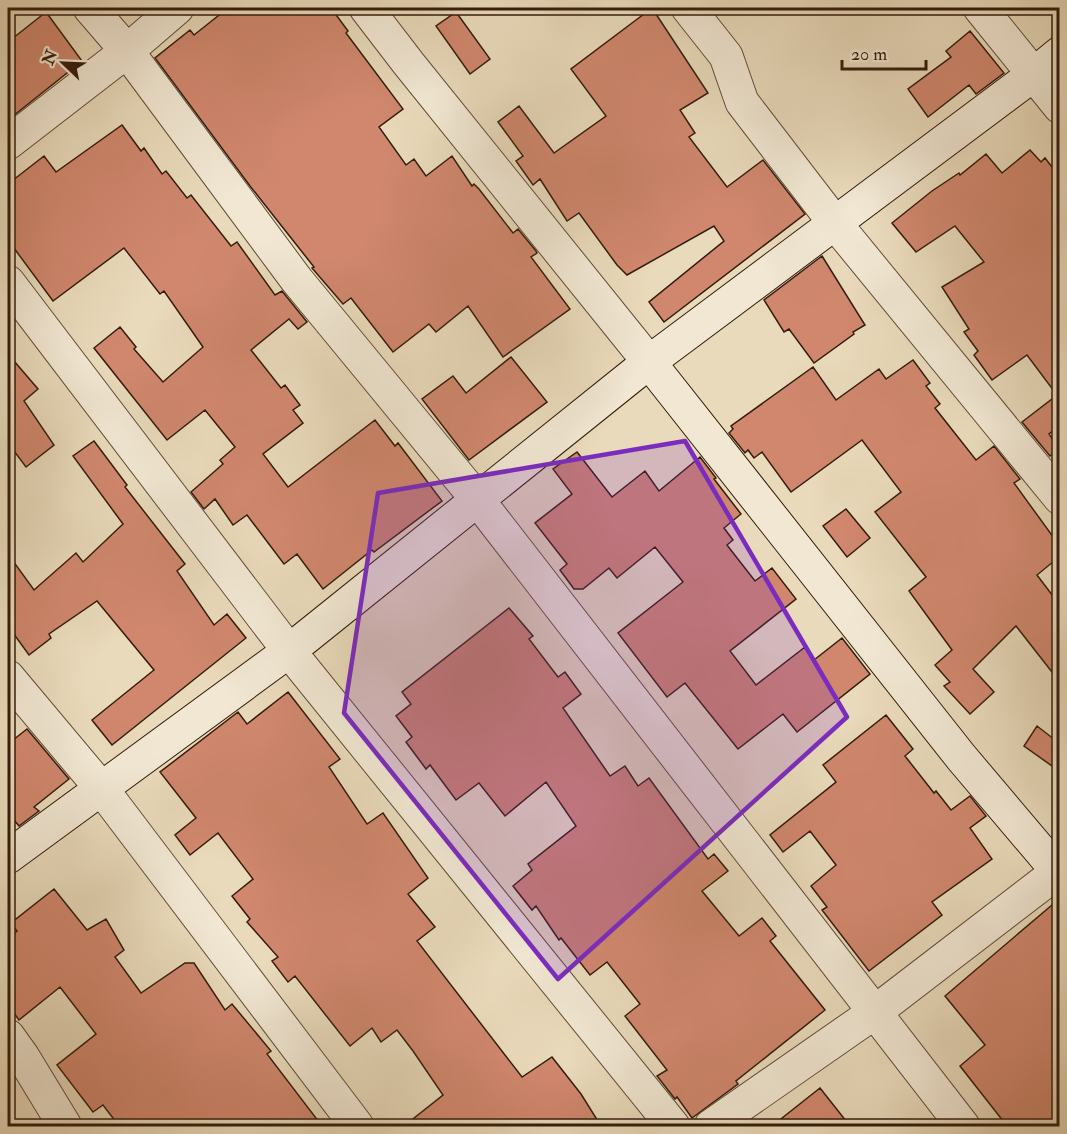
<svg xmlns="http://www.w3.org/2000/svg" width="1067" height="1134" font-family="'IM FELL Double Pica',serif">
	<style>
		.building { fill: #d0876e; stroke: #341c0c; stroke-width: 1.5 }
		.lines { fill: none; stroke-linecap: round; stroke-linejoin: round }
		.street-casing { stroke: #614c38; stroke-width: 35 }
		.secondary-casing { stroke: #341c0c; stroke-width: 35 }
		.street { stroke: #f1e7d3; stroke-width: 33 }
		.secondary { stroke: #f1e7d3; stroke-width: 33 }
		.marked { fill: #7b2cbf; fill-opacity: 0.2; stroke: #7b2cbf; stroke-width: 4.5; stroke-linejoin: round }
	</style>
	<rect width="100%" height="100%" fill="#e9dabb"/>
	<filter id="stains"><feTurbulence type="fractalNoise" baseFrequency=".00333" numOctaves="4"/><feColorMatrix values="0 0 0 0 .2 0 0 0 0 .09 0 0 0 0 .02 0 0 0 .5 -.17"/></filter>
	<radialGradient id="worn" r=".72"><stop offset=".6" stop-color="#630" stop-opacity="0"/><stop offset="1" stop-color="#630" stop-opacity=".3"/></radialGradient>
	<path class="building" d="M228,8H331L348,31L346,33L403,109L379,127L406,165L414,159L426,176L452,156L472,186L474,184L479,189L513,233L518,229L536,251L537,253L531,257L570,309L503,357L468,306L436,332L429,324L393,352L351,298L343,304L312,268L314,267L250,186L155,58L190,30L194,35Z
		M652,8L708,93L680,110L695,133L689,137L727,187L763,160L805,214L664,322L649,302L724,241L714,226L627,275L617,265L579,213L567,221L540,179L533,185L516,161L523,156L498,122L519,106L554,153L606,116L571,69Z
		M46,12L82,61L8,120V42Z
		M456,12L490,59L470,74L436,26Z
		M970,31L1004,73L976,94L969,85L928,117L908,89L951,57L946,51Z
		M122,125L141,151L144,148L162,174L166,171L187,198L191,195L231,246L237,242L275,295L282,291L307,322L298,329L289,319L251,350L281,388L285,385L300,405L293,410L303,423L263,454L288,487L375,420L395,446L398,443L442,501L374,552L372,550L323,589L297,554L284,564L247,515L233,525L215,499L204,509L191,492L223,464L220,460L235,447L205,410L167,440L94,348L120,327L136,347L134,349L163,382L203,347L164,291L160,294L124,248L53,301L8,240V184L44,156L56,172Z
		M1030,150L1041,162L1045,158L1059,176V426L1049,434L1059,449L1050,456L1022,422L1057,395L1027,355L992,380L974,355L978,351L964,332L969,329L942,287L984,262L955,226L916,252L892,223L932,191L959,173L960,175L986,154L1002,173Z
		M822,256L865,325L853,332L854,334L814,363L789,329L784,332L764,300Z
		M8,354L38,389L24,401L54,445L26,467L8,443Z
		M511,357L547,402L469,460L422,399L453,376L466,393Z
		M913,360L930,383L926,386L940,404L935,408L976,460L994,446L1020,479L1014,483L1059,545V557L1037,575L1059,604V681L1016,626L973,669L994,692L970,714L944,686L950,682L935,665L952,650L909,591L926,577L875,512L901,492L862,440L791,492L762,452L754,458L748,450L745,453L729,433L733,429L731,426L813,367L836,400L879,369L886,379Z
		M94,441L127,485L125,487L185,564L177,571L214,625L227,614L246,638L112,745L92,720L154,670L97,601L49,634L51,638L29,655L8,626V554L34,590L76,553L83,562L123,524L73,456Z
		M577,452L612,497L645,471L659,491L700,457L716,478L714,479L741,514L724,528L733,540L727,545L755,581L772,568L796,599L730,651L756,685L805,647L814,660L842,638L870,674L797,732L783,714L738,749L685,683L667,697L618,633L683,582L655,547L617,578L609,568L583,589H574L560,570L567,564L535,523L572,494L553,469Z
		M846,509L870,538L847,557L823,526Z
		M509,608L533,636L529,639L558,677L565,672L581,694L563,708L610,776L625,766L638,786L649,778L708,859L714,854L728,871L702,891L739,936L762,918L776,936L770,941L825,1010L736,1081L738,1084L692,1118L677,1097L675,1099L657,1076L667,1070L625,1016L640,1004L607,962L590,975L561,938L559,940L536,906L532,910L513,886L532,870L528,864L576,826L546,782L505,816L479,783L456,800L430,765L426,769L406,742L412,737L396,716L411,704L402,692Z
		M288,692L340,759L329,767L367,824L383,813L428,878L408,894L435,927L417,941L522,1077L552,1057L581,1094L601,1126H404L443,1095L413,1051L397,1030L381,1042L372,1028L350,1046L295,976L288,982L272,961L278,957L247,922L250,919L232,896L253,879L218,833L190,855L175,835L196,818L160,772L238,712L247,724Z
		M886,715L913,749L905,756L934,793L936,791L951,810L970,796L986,816L970,828L992,859L932,902L942,915L869,971L822,910L827,907L811,886L836,865L810,831L783,852L770,835L836,782L823,765Z
		M1037,726L1059,743V771L1024,746Z
		M27,729L69,779L34,807L39,811L19,826L8,813V744Z
		M54,889L87,930L106,919L124,950L115,957L141,993L185,963H194L225,1010L232,1004L271,1051L267,1054L322,1126H119L103,1105L93,1112L57,1065L96,1034L60,987L19,1020L8,1005V938L17,931L11,923Z
		M1059,899V1126H1007L960,1066L985,1045L945,996Z
		M820,1088L850,1126H772Z"/>
	<g class="lines">
		<g class="street-casing">
			<path id="street" d="M90,8L127,51L296,279L477,499L963,1126
				M366,8L409,64L649,362
				M688,8L726,56L742,102L834,222L1060,498
				M980,8L1060,107
				M8,143L127,51L177,8
				M8,282L289,651L673,1126
				M8,677L101,788L357,1126
				M8,1036L23,1057L65,1126
				M711,1126L875,1012L1060,870"/>
		</g>
		<g class="secondary-casing">
			<path id="secondary" d="M649,362L961,757L1060,874
				M8,857L289,651L649,362L1033,75L1060,53"/>
		</g>
		<use href="#street" class="street"/>
		<use href="#secondary" class="secondary"/>
	</g>
	<path class="marked" d="M685,441L847,717L558,979L344,713L378,493Z"/>
	<rect width="1067" height="1134" fill="none" stroke="#e9dabb" stroke-width="30"/>
	<rect x="9" y="9" width="1049" height="1116" fill="none" stroke="#341c0c" stroke-width="3"/>
	<rect x="15" y="15" width="1037" height="1104" fill="none" stroke="#341c0c" stroke-width="1.5"/>
	<g transform="translate(63 63) rotate(293)" stroke="#f1e7d3" stroke-width="4.5" paint-order="stroke">
	<path d="M0-4.5L10 22L0 15L-10 22Z" fill="#341c0c"/>
	<text y="-9" font-size="16" font-weight="bold" text-anchor="middle" fill="#341c0c">N</text>
	</g>
	<path d="M842 60v9h84v-9" fill="none" stroke="#341c0c" stroke-width="3"/>
	<text x="851" y="60" font-size="18" fill="#341c0c" stroke="#f1e7d3" stroke-width="4.5" paint-order="stroke">20 m</text>
	<rect width="100%" height="100%" filter="url(#stains)"/>
	<rect width="100%" height="100%" fill="url(#worn)"/>
</svg>
